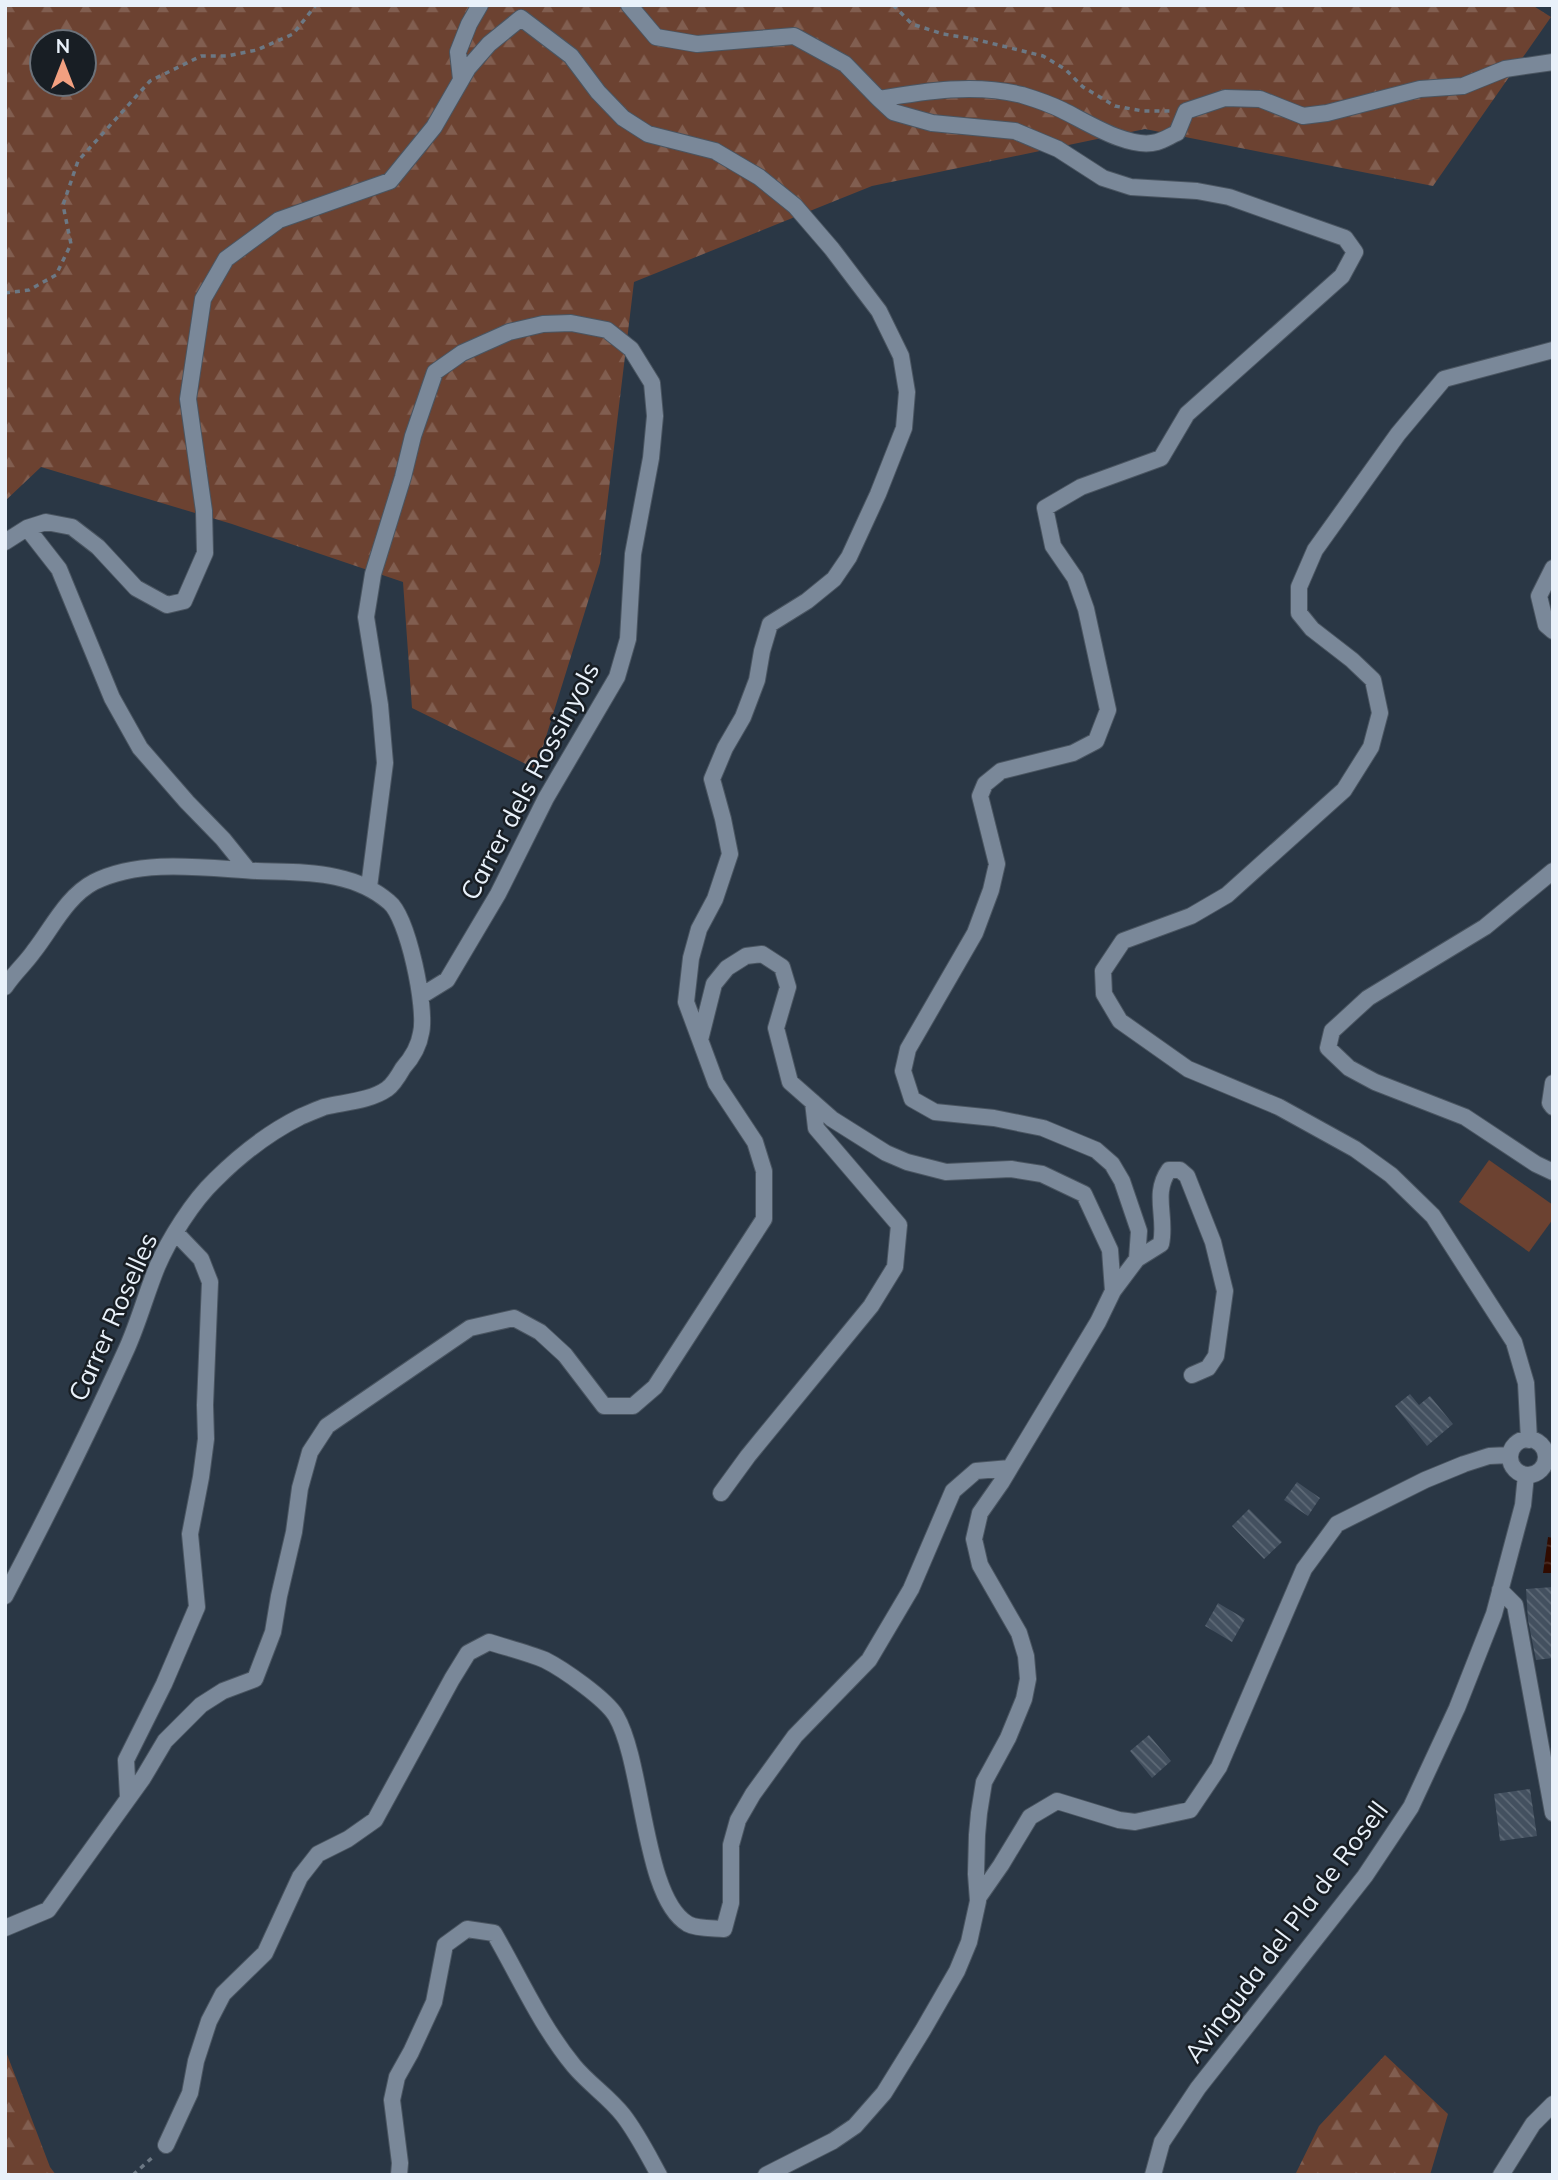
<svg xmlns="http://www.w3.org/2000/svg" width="1558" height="2180" font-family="Mulish,sans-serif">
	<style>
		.green { fill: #6c4231 }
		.forest { fill: url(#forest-firs); fill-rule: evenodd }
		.water { fill: url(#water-waves) }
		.building { fill: url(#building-back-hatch) }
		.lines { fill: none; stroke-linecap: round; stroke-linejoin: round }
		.street-casing { stroke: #4a5561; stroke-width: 18 }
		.path { stroke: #6c7884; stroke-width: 3.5; stroke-dasharray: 5 5; stroke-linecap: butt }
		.street { stroke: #7a8899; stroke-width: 16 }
		.labels { text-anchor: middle; stroke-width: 5; stroke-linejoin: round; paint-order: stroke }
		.street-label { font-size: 26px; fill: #e9f1fa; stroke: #181e24 }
	</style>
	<defs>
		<pattern id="forest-firs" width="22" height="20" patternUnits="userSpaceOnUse" patternTransform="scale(1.75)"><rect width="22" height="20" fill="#6c4231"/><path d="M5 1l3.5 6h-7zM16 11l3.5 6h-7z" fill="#815e50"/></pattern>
		<pattern id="water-waves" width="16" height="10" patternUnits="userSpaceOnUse" patternTransform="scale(1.75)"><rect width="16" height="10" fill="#300b00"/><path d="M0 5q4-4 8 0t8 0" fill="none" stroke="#4e2f26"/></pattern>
		<pattern id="building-back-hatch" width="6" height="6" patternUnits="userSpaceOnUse" patternTransform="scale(1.75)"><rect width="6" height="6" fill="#43505f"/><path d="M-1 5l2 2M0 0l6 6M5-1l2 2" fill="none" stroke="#5e6a77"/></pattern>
	</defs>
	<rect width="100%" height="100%" fill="#2a3745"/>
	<path class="green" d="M1489,1160L1553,1205V1219L1529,1252L1459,1202Z"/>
	<path class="forest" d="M5,5H1532L1551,17L1433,186L1145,129L872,186L634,282L600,563L536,769L412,708L403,582L232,524L41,467L5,501ZM42,42H84V84H42Z
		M5,2049L50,2167L56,2175H5Z
		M1385,2055L1448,2114L1430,2175H1295L1319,2126Z"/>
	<path class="water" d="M1548,1537L1553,1538V1573H1543Z"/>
	<path class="building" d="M1410,1394L1419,1405L1430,1396L1453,1424L1427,1446L1395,1406Z
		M1297,1482L1320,1498L1308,1516L1284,1500Z
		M1249,1509L1282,1542L1264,1559L1232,1526Z
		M1553,1587V1658L1536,1660L1528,1620L1526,1589Z
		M1218,1603L1245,1619L1232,1642L1205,1626Z
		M1149,1735L1171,1761L1152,1778L1130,1751Z
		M1530,1789L1537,1836L1500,1841L1494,1794Z"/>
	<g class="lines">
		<g class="street-casing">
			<path id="street" d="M629,5L656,37L697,44L794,36L845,64L879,99C926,91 975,83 1022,95C1035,99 1050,104 1062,110C1087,122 1129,150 1157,142C1164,140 1170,136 1177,133L1186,111L1225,98L1260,99L1303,116L1327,113L1420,89L1463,86L1505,69L1553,62
				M461,79L458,52L469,24L480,5
				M879,99L893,112L932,123L1015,131L1058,149L1103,178L1131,187L1197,191L1229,197L1345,238L1355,252L1342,276L1187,414L1161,458L1081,487L1045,508L1053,546L1075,578L1086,609L1108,710L1096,741L1073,753L1001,771L985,784L980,796L997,864L991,890L975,933L908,1049L903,1071L912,1099L935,1112L994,1118L1043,1128L1096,1150L1112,1164L1122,1181L1139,1231L1137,1259L1113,1291
				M27,528L59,569L112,698L140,748L187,802L223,839L248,870
				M5,542L27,528L46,522L72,527L98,547L136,588L167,605L184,601L205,553L204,511L188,399L203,299L226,259L279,220L390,181L434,127L468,68L489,44L521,18L571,56L598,92L623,118L648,134L715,151L759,177L795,206L832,249L879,311L901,356L907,392L904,428L878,494L849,557L834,579L807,601L770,624L762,651L757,680L743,717L725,748L712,779L723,819L730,854L715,899L699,929L691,958L686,1002L716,1083L755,1142L764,1171V1219L655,1387L633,1406H604L565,1355L540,1332L514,1318L470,1328L327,1426L310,1452L300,1488L294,1532L279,1596L273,1632L255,1679L223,1691L201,1705L165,1741L143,1778L48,1910L5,1928
				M1553,568L1539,596L1546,625L1553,631
				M1553,871L1485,927L1368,998L1332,1031L1328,1048L1349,1068L1375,1082L1465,1117L1536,1164L1553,1172
				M369,887L385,763L380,705L366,617L373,574L403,477L413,436L435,372L462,353L509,332L543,324L571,323L607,330L631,349L652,383L655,416L651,458L633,554L628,639L617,677L546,798L498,894L447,980L421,996
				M5,987C14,973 25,964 34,951C52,928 67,896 94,882C142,858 205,868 257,871C283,872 310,871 336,877C355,881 374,889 389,902C408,917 427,1009 421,1033C419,1046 411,1059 403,1068C399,1075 393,1085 387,1089C370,1101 344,1102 324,1107C316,1110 307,1114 300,1117C268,1133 240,1155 215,1180C193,1201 169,1239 157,1267C146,1294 139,1321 127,1348C89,1432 48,1514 5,1596
				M700,1040L714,984L727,968L746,956L762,954L782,967L788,987L776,1028L790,1082L832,1119L886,1153L907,1162L946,1172L1011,1169L1042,1174L1084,1194L1110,1250L1113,1291L1098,1322L1001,1483L980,1513L974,1539L980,1565L1019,1633L1026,1656L1028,1679L1024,1699L1008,1738L984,1782L979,1813L977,1835L976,1874L978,1901L969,1942L957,1971L923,2030L884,2093L855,2126L833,2141L766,2175
				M1553,1083L1550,1103L1553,1107
				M1137,1259L1161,1244C1167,1217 1152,1194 1169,1170H1180L1187,1176L1213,1242L1225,1291L1216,1356L1208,1368L1192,1375
				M1510 1457a18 18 0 1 1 36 0a18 18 0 1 1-36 0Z
				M1529,1440L1526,1383L1514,1342L1433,1216L1391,1175L1355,1149L1279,1107L1188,1069L1120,1021L1104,994L1103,971L1123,941L1191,916L1227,895L1344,790L1371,747L1380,713L1373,680L1352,660L1312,629L1299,613V587L1315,550L1398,434L1444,379L1553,350
				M721,1493L748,1456L871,1306L895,1267L899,1225L816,1128L813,1102
				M1500,1590L1515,1605L1553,1813
				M128,1797L126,1760L164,1684L197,1607L190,1534L201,1477L206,1439L205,1405L210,1282L201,1259L176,1233
				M978,1898L1001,1865L1030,1817L1057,1801L1119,1820L1135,1822L1190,1810L1219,1767L1304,1569L1337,1524L1425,1480L1464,1464L1489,1456L1510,1455
				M166,2145L190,2093L196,2061L209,2021L223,1994L265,1953L300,1877L318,1854L348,1839L375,1820L452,1679L468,1653L489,1642C508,1648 528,1653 545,1660C563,1669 606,1699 616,1716C644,1764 643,1898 688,1924C697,1929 714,1928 724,1929L731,1903V1845L738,1820L753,1794L795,1736L869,1660L911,1589L953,1491L976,1471L1010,1468
				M399,2175L400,2163L392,2100L397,2077L411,2052L434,2002L445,1945L467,1929L494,1933C520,1978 541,2026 574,2066C589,2084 609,2097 623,2115C637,2133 648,2155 659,2175
				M1153,2175L1162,2142L1198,2088L1365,1876L1411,1807L1457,1708L1494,1614L1523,1505L1526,1475
				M1501,2175L1533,2124L1553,2104"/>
		</g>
		<path class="path" d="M893,5L912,24L943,34L974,39L1043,56L1065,69L1083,87L1115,106L1143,111H1170
			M5,293L29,290L56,275L71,244L63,205L78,161L150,81L201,56H227L257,50L293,34L316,5
			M133,2175L155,2155"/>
		<use href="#street" class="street"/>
	</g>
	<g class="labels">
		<g class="street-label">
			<text transform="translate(530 781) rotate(-62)" y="9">Carrer dels Rossinyols</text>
			<text transform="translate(113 1317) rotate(-66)" y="9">Carrer Roselles</text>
			<text transform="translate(1286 1932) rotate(-53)" y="9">Avinguda del Pla de Rosell</text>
		</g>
	</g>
	<rect width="1558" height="2180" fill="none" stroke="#e9f1fa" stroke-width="14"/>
	<g transform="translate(63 63)"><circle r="33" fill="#181e24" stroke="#6c727a" stroke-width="2"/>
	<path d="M0-5L12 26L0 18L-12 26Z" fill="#f2a080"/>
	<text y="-10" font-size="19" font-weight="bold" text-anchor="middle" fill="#e9f1fa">N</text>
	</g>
</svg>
